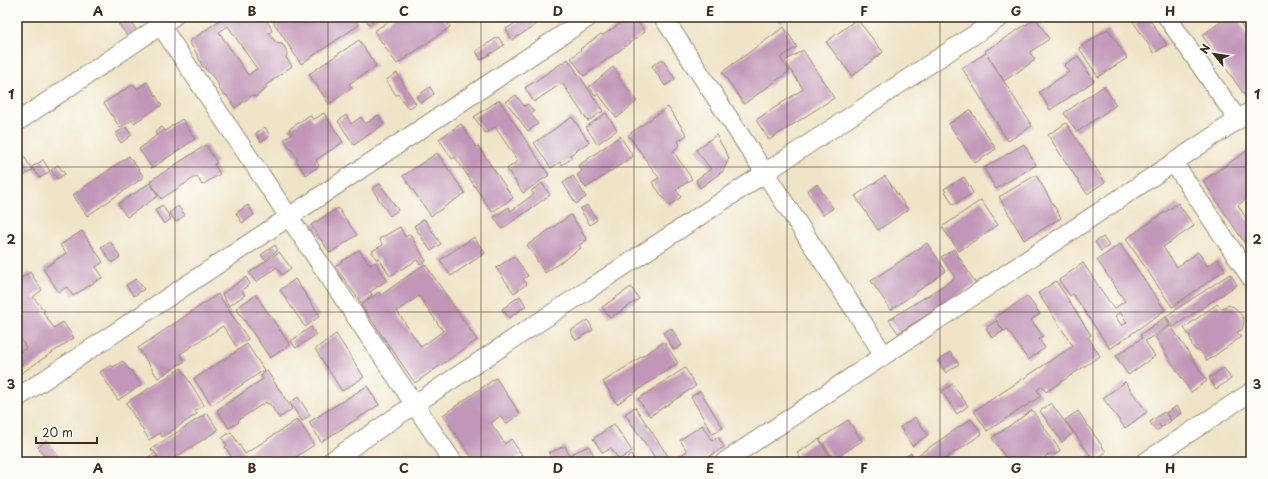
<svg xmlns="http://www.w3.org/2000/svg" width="1268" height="479" font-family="'Playpen Sans',sans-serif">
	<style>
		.building { fill: #c196b8; fill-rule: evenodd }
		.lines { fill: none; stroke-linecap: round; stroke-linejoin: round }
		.street-casing { stroke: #958772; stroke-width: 20 }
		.street { stroke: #fff; stroke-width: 18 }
		.grid { fill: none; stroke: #3b2a1e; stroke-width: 1; stroke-opacity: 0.55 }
		.neatline { fill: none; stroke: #3b2a1e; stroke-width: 1.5 }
		.grid-label { font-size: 13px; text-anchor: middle; font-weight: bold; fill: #3b2a1e }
	</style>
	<rect width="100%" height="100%" fill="#fdfcf7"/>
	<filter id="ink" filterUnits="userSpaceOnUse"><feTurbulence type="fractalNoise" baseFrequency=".025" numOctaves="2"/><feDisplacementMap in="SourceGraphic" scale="8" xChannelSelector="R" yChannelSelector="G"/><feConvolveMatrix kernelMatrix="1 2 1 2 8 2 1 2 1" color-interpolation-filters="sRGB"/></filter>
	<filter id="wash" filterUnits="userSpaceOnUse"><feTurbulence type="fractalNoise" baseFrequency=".012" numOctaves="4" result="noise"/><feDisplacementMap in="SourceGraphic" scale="16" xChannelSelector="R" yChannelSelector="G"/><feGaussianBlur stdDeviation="0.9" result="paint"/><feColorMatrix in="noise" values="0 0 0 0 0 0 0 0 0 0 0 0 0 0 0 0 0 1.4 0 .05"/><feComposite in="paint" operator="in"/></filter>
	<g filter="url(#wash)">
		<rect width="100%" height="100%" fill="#efe4c7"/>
		<g id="blocks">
			<path class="building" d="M114,17H128L137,31L128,37Z
				M224,17H262L264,18L270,26L272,31L269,33L276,43L282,44L286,49L287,54L286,57L292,66L265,86L267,88L255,97L253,95L235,108L227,96L223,94L219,89L218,84L210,73L202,66L197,54L189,42ZM228,26L257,69L248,75L219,32Z
				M270,17H301L305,23L313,17H353L359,25L301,64Z
				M364,17H380L369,24Z
				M395,17H443L450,27L397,64L374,31Z
				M525,17H531L536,25L512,40L506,29Z
				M630,17H634L645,32L584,76L571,58L581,50L580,49L601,34L603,35Z
				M777,17H788L781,23Z
				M1130,17H1148L1167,45L1154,53Z
				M1228,17H1237L1251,42V99L1249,101L1202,35Z
				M1036,18L1049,39L1030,52L1035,60L1004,81L988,56L1032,126L1008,141L962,68L986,53L985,51Z
				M857,19L883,52L852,76L826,42Z
				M784,27L797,47L780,58L790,71L744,104L722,72Z
				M1108,29L1127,58L1098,77L1079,48Z
				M498,37L504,45L481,60L476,51Z
				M359,40L376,66L349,84L352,88L329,104L309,74Z
				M803,50L834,98L769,140L756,120L803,89L785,61Z
				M1078,56L1094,81L1050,110L1039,92L1069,72L1064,65Z
				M568,59L603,111L588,121L562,83L534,102L525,88Z
				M662,59L675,79L665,86L652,66Z
				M613,67L620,76L618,77L637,101L617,118L598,94L596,96L589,87Z
				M397,73L416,104L408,109L398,94L396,95L386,80Z
				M147,82L162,105L134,123L132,120L120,128L104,103L134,84L137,89Z
				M1104,86L1116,105L1077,132L1064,113Z
				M430,87L434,94L421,103L416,97Z
				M516,95L524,106L528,104L534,112L531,114L538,124L528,131L506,102Z
				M499,100L549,175L523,193L507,169L518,161L495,127L485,133L474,117Z
				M668,107L687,135L678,141L680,145L673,151L692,179L676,190L681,197L669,206L652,182L659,178L628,135Z
				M970,110L996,149L975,163L949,124Z
				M324,113L343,142L316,160L319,166L306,175L296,160L298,159L284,139L292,134L289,129L310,115L313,120Z
				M606,113L617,130L597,144L586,127Z
				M346,115L351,124L361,117L365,124L378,115L384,124L354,145L338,121Z
				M572,117L589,142L570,155L572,158L562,165L560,162L551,168L534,143Z
				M182,119L195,139L152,168L139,149L157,135L155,132L162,127L165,131Z
				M1066,123L1105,182L1087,194L1048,135Z
				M461,124L476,147L478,146L513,198L492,212L455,157L452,159L439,139Z
				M126,127L132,135L121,143L115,134Z
				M265,127L270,136L261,142L256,133Z
				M716,135L729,158L723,171L700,188L696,180L711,169L696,150Z
				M620,136L633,156L586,188L577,175L582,171L578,166Z
				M1024,144L1036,165L996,189L984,168Z
				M206,145L217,163L214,164L220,174L202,185L197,176L161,199L150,181Z
				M1251,148V196L1238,205L1247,220L1251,218V252L1203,181Z
				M437,153L465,193L431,216L403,176Z
				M22,154L33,170L19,179L17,176V158Z
				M129,156L144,177L87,216L73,195Z
				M43,160L50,171L40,178L32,167Z
				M58,165L65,174L57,179L51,170Z
				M1036,175L1061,218L1024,240L999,197Z
				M573,176L586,197L576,204L563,183Z
				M885,176L908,210L878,230L855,196Z
				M964,177L973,193L953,205L944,189Z
				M150,183L158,196L127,217L118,204Z
				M542,183L550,195L502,229L494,217L509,207L511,211L534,194L531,191Z
				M380,184L398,210L390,216L372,189Z
				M817,184L833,208L823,215L807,191Z
				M981,200L998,225L959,251L942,227Z
				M1178,203L1194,226L1163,247L1177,267L1198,252L1208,266L1218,259L1225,270L1172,307L1126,239Z
				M162,205L171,219L164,224L155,210Z
				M248,205L254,215L242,223L236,213Z
				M587,205L597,220L590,225L580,209Z
				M178,206L185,215L176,222L169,213Z
				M338,208L357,235L330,253L311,225Z
				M571,215L587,240L579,245L581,248L545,273L527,245Z
				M424,219L441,244L431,251L414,226Z
				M400,227L405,237L410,234L426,261L420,264L417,260L390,276L379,258L376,259L372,251L383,245L379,239Z
				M82,231L103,262L96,267L103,277L73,296L67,287L59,292L43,269L66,253L60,245Z
				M474,237L485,253L451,276L440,260Z
				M1103,237L1109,246L1101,251L1095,242Z
				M110,241L120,257L112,263L101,247Z
				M927,243L946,271L891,310L871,281Z
				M1120,244L1165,310L1110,349L1073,294L1070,296L1059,280L1083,263L1114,309L1125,301L1097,260ZM1120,312L1127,322L1122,326L1115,316Z
				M275,245L278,250L265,260L261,255Z
				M954,249L976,284L898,333L889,320L955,278L941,257Z
				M359,250L370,265L375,262L387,280L370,292L372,295L361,303L335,266Z
				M279,252L291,268L282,275L277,267L256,282L249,273Z
				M514,256L528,276L523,279L527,284L514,293L496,268Z
				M425,264L477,340L415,383L361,305L379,292L381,295ZM419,296L443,331L421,347L397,311Z
				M30,272L42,290L33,297L45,311L43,312L54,328L63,322L74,338L17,376V354L26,348L20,338L17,340V281Z
				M1230,274L1237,285L1173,327L1166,316Z
				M246,277L250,284L242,290L245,295L229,306L222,294Z
				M136,279L144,289L134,296L126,285Z
				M295,279L320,316L305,327L280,290Z
				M1056,281L1091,335L1088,337L1100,356L1046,392L1042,386L1037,390L1041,396L987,431L974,411L1073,346L1038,293Z
				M631,287L639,299L610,318L602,307Z
				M218,294L248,339L236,346L223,326L180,354L185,361L158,378L138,348Z
				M256,295L290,345L270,358L236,308Z
				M520,296L526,306L509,318L502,309Z
				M1027,296L1040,314L1031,320L1043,336L1039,339L1045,348L1028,360L1007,329L1004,331L995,318Z
				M1217,304L1221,308L1229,305L1234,307L1242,316L1244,321L1243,326L1242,330L1237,332L1241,337L1207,361L1201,352L1196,350L1192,346L1190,336L1184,328Z
				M1165,317L1170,325L1145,341L1155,356L1128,375L1116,356L1142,338L1140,335Z
				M588,320L593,330L576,340L570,331Z
				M996,321L1003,331L992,338L986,328Z
				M1171,326L1207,381L1191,392L1155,337Z
				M311,327L316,335L296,348L291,341Z
				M671,328L682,345L674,350L663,333Z
				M336,334L364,377L342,391L315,349Z
				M664,342L678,363L617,404L603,382Z
				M247,344L264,370L212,405L194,379Z
				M950,352L959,364L946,373L938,361Z
				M123,361L129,370L130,369L141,385L118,400L100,372L111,365L113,367Z
				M181,368L204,405L195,411L197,414L162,437L160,433L149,440L126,403Z
				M685,368L696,386L650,416L638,399Z
				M1224,368L1231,379L1216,389L1209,378Z
				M267,371L292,409L279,418L269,403L267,404L266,402L238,420L239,422L229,428L217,410L263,379L261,376Z
				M496,378L520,414L506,424L500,416L491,423L505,444L511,439L522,455L512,462H475L443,415Z
				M1125,382L1147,412L1125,428L1103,398Z
				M952,384L968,406L957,414L942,392Z
				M367,386L379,405L321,442L309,422Z
				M700,391L723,428L713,434L691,397Z
				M298,397L310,415L302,421L290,403Z
				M1051,403L1073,433L1062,442L1040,411Z
				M1177,406L1182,413L1171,420L1166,413Z
				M635,407L672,462H658L625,414Z
				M1032,410L1060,450L1058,453L1055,455L1052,453L1045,457V462H1009L992,438Z
				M1078,411L1106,452L1094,461L1065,420Z
				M1164,412L1171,421L1162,427L1158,424L1161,428L1156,431L1150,422Z
				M207,413L218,430L168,462H161L154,451L153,452L151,449Z
				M915,417L928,435L912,446L900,427Z
				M298,419L314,445L288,462H235L225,447L227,445L222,438L231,432L245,454Z
				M971,419L982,434L940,462H923L918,455Z
				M848,420L862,441L839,456L843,462H835L820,439Z
				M614,424L632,451L619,460L611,448L603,453L593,439Z
				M702,425L712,441L718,437L724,447L701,462H680L677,458L687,451L680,440Z
				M819,439L833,462H803L797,453Z
				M47,440L59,457L51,462H48L38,447Z
				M565,446L569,455L589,446L594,456L582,462H554L549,453Z
				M155,453L160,462H141Z
				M911,453L917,462H897Z
				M631,455L635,462H628L626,459Z
				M1089,455L1094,462H1080Z"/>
		</g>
	</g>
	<g filter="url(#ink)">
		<use href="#blocks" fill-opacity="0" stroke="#958772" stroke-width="1"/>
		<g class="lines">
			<g class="street-casing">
				<path id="street" d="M155,17L453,462
					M663,17L884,355
					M1167,17L1238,120
					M17,122L173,17
					M1174,163L1251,278
					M17,398L589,17
					M330,462L415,404L1001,17
					M724,462L1251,111
					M1145,462L1251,392"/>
			</g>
			<use href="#street" class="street"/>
		</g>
	</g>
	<path class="grid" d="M175,17V462M328,17V462M481,17V462M634,17V462M787,17V462M940,17V462M1093,17V462M17,167H1251M17,312H1251"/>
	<rect width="1268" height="479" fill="none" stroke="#fdfcf7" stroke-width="44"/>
	<g transform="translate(1214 54) rotate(300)" stroke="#fdfcf7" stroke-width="3" paint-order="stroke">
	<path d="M0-3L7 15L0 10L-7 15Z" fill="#3b2a1e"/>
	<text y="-6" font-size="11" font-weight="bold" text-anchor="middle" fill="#3b2a1e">N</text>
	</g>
	<path d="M36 437v6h61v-6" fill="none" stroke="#3b2a1e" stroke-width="2"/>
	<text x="42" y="437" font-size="12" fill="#3b2a1e" stroke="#fdfcf7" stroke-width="3" paint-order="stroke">20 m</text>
	<rect x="22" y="22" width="1224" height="435" class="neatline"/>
	<g class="grid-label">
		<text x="98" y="16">A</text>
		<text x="252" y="16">B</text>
		<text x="404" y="16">C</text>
		<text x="558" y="16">D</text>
		<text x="710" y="16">E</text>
		<text x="864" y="16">F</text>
		<text x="1016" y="16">G</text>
		<text x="1170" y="16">H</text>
		<text x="11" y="99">1</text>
		<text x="1257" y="99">1</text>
		<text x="11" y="244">2</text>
		<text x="1257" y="244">2</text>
		<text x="11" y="389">3</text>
		<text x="1257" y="389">3</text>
		<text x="98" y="473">A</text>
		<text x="252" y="473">B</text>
		<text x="404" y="473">C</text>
		<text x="558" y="473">D</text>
		<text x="710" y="473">E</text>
		<text x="864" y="473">F</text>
		<text x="1016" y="473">G</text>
		<text x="1170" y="473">H</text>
	</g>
</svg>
